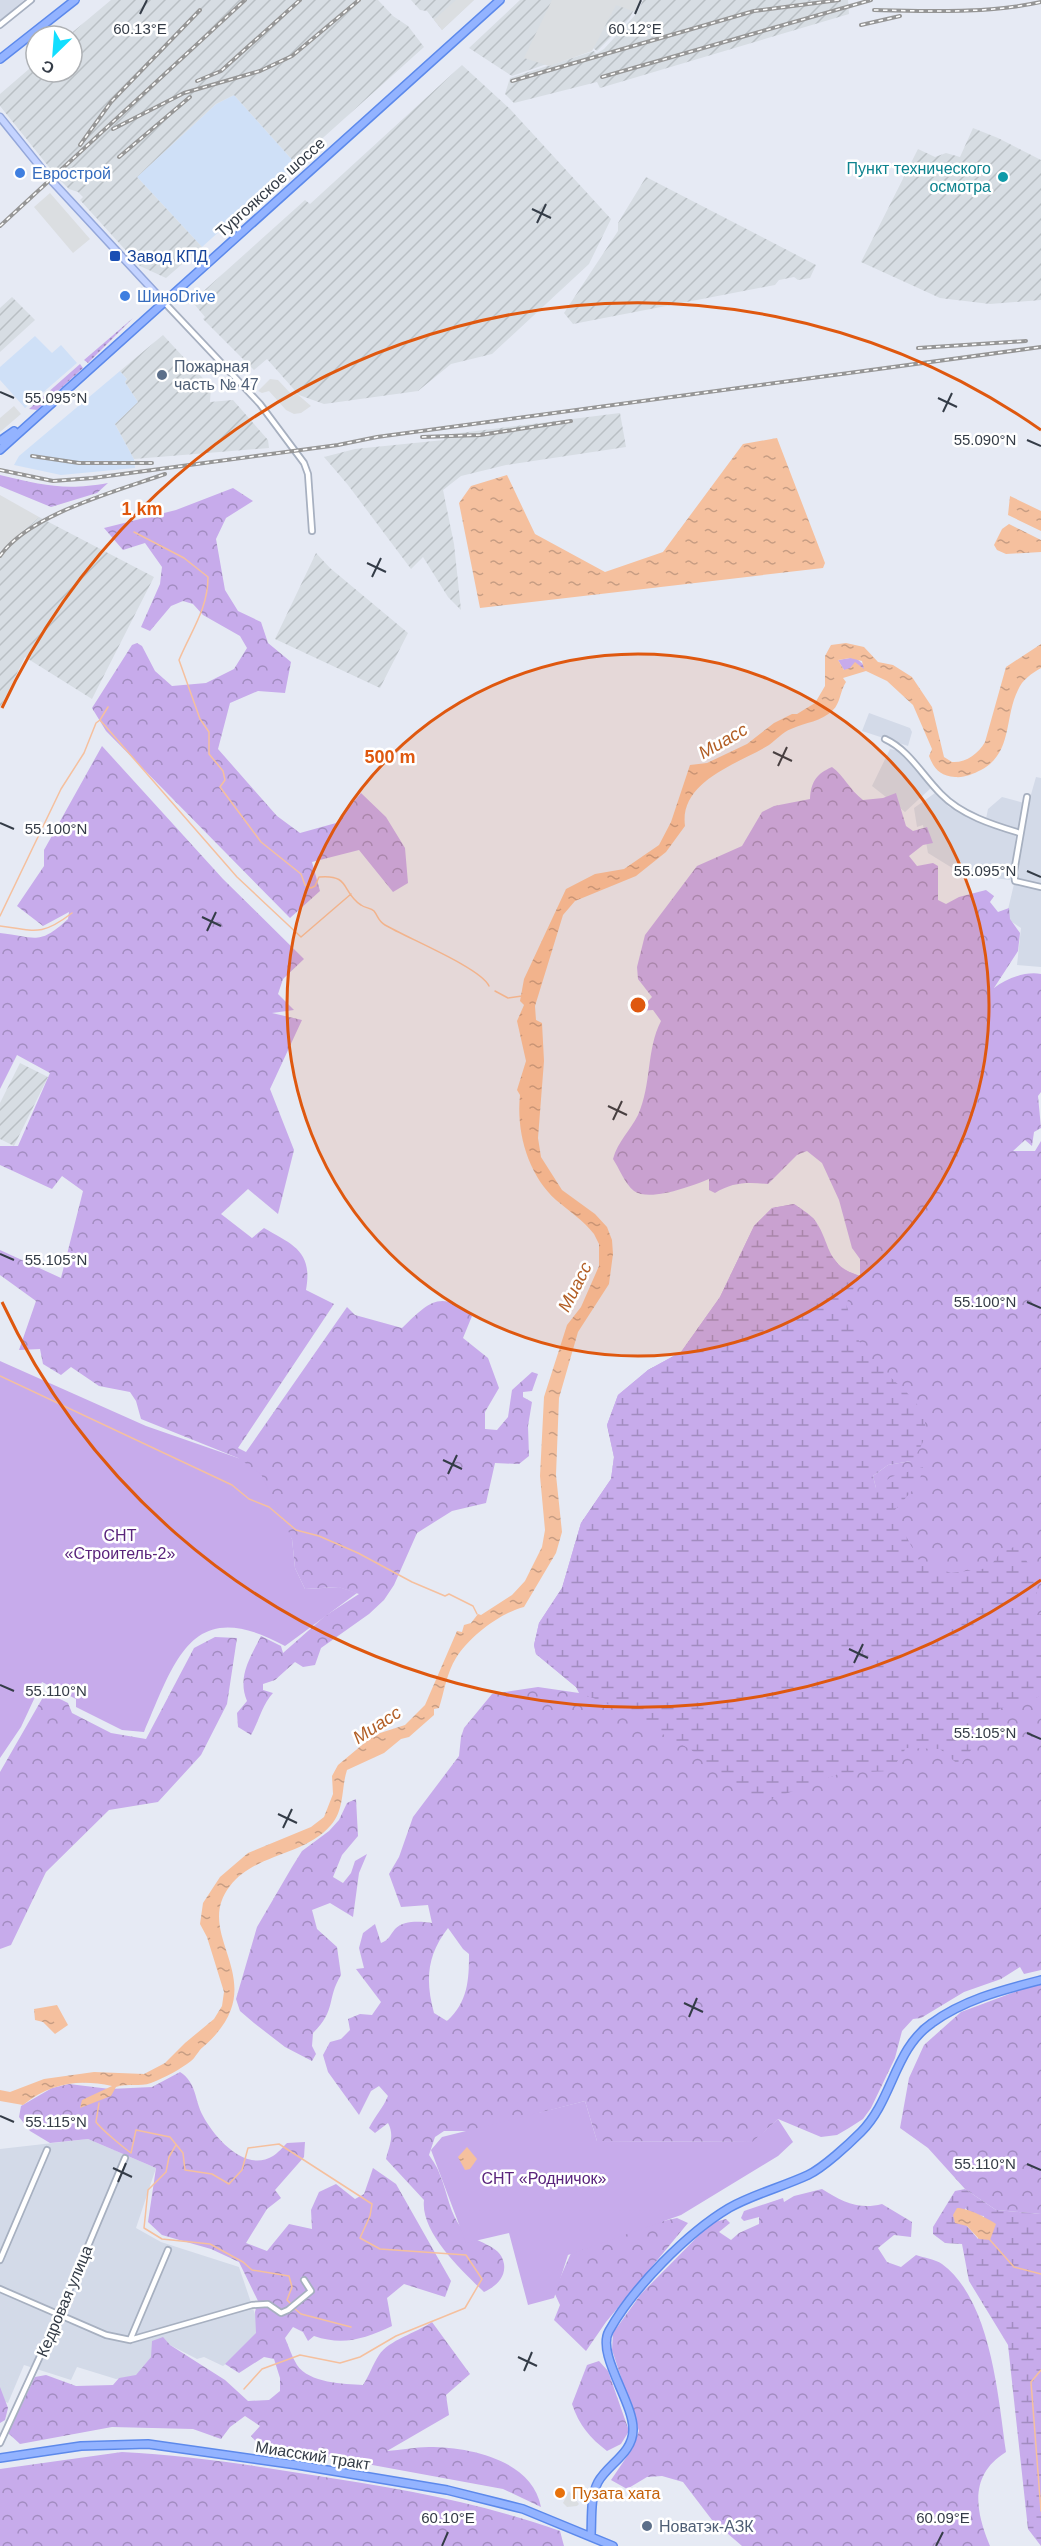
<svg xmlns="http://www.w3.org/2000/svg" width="1041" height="2546" font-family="Helvetica,sans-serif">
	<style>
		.residential { fill: #d3dae8 }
		.commercial { fill: #cfe0f7 }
		.industrial { fill: url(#industrial-furrows) }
		.grass { fill: url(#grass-dots) }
		.forest { fill: url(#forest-crowns); fill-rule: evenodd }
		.wetland { fill: url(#wetland-marsh); fill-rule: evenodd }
		.garden { fill: #c7abeb }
		.parking { fill: #dbdee1 }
		.water { fill: url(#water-ripples); fill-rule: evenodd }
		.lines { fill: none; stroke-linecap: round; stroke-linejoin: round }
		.stream { stroke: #f5c09e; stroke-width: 1.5 }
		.street-casing { stroke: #a7b0c0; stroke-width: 8 }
		.secondary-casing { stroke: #94a7da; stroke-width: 9 }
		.primary-casing { stroke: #5c89eb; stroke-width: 10 }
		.street { stroke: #fff; stroke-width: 4.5 }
		.secondary { stroke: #c4d3ff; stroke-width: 6 }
		.primary { stroke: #93b3ff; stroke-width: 7 }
		.rail-casing { stroke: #969696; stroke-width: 4 }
		.rail { stroke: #fff; stroke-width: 1.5; stroke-dasharray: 4.5; stroke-linecap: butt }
		.ticks { fill: none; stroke: #343c47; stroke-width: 2 }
		.ring { fill: none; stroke: #df580f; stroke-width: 3 }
		.shop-dot { fill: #3f7fe0; stroke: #fff; stroke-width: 2 }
		.culture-dot { fill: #0f9aa8; stroke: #fff; stroke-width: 2 }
		.transit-dot { fill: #1a4fb4; stroke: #fff; stroke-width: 2 }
		.service-dot { fill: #5c6f8a; stroke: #fff; stroke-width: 2 }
		.food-dot { fill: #e8710a; stroke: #fff; stroke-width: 2 }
		.labels { text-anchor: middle; stroke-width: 5; stroke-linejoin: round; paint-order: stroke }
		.culture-label { font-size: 16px; fill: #0d838f; stroke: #fff; text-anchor: end }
		.shop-label { font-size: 16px; fill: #366cbe; stroke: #fff; text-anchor: start }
		.street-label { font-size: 16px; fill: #343c47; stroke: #fff }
		.transit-label { font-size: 16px; fill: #164399; stroke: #fff; text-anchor: start }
		.service-label { font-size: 16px; fill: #4e5e75; stroke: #fff; text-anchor: start }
		.park-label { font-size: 16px; fill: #5a247c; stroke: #fff }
		.food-label { font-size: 16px; fill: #c56008; stroke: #fff; text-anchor: start }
		.water-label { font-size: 18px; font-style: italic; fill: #b25f26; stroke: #fff }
		.ticks-label { font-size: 15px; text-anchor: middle; fill: #343c47; stroke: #fff; stroke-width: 5; stroke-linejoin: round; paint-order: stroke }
		.centre { fill: #df580f; stroke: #fff; stroke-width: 3 }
		.ring-label { font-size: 18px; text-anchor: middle; font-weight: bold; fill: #df580f; stroke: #fff; stroke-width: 5; stroke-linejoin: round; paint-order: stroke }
	</style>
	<defs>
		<pattern id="industrial-furrows" width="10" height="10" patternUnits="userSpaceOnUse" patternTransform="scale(1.5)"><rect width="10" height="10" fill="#d7dde3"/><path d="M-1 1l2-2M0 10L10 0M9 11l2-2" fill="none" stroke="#b9bfc4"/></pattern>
		<pattern id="grass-dots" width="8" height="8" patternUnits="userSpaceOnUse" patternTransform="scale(1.5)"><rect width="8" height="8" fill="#c7abeb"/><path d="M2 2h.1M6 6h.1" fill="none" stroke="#a28cc0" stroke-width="1.8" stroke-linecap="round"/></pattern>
		<pattern id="forest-crowns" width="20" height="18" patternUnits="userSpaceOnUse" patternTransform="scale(1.5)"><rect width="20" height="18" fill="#c7abeb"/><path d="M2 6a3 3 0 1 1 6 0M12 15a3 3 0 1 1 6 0" fill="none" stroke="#a28cc0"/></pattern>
		<pattern id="wetland-marsh" width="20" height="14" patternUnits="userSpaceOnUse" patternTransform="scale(1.5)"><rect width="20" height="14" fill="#c7abeb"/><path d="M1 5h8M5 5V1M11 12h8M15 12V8" fill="none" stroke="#a28cc0"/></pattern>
		<pattern id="water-ripples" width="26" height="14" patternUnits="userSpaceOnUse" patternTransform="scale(1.5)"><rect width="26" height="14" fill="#f5c09e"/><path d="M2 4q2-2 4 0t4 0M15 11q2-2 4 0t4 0" fill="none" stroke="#c79d83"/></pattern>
	</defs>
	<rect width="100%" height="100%" fill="#e6eaf4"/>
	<path class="residential" d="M0,0H24L0,21Z
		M869,713L910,728L912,732L908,746L862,731Z
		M890,749L900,751L931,788L905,812L872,786Z
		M1036,777L1041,778V885L1016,880V865L1024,819Z
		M935,793L949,807L1016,835L1010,880L962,874L928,853L923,825L917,827L914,808Z
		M1002,797L1024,803L1018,830L986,819L988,809Z
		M1014,884L1041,890V967L1017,965L1021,928L1006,918Z
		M88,2139L156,2168L136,2228L161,2242L239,2267L262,2335L223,2366L204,2357L197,2359L170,2345L151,2357L136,2376L116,2379L77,2367L71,2380L24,2365L8,2403L0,2400V2149Z"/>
	<path class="commercial" d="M234,95L295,163L202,247L137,177L216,104Z
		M35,336L52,353L61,345L77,363L25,408L0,380V367Z
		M120,371L127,379L125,382L138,402L115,424L134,459L135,468L61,475L14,465L19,456Z"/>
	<path class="industrial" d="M111,0H378L393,16L408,26L424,47L295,163L234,95L216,104L137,177L202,247L166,278L140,266L80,200L83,197L78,192L69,189L57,177L0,106V94L36,63V72H72V36H68Z
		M411,0H474L442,30L427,11L420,10Z
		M520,0H639L629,19L597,51L593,48L512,76L469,48Z
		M643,0H848L849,14L600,88L597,82L514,103L505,94L510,78L594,51L596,54L604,49L637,13Z
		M462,65L510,109L611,219L589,264L492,354L451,364L418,391L324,404L299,395L267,359L254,370L203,319L205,317L195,305L200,300L197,297L305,200L310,204Z
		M973,128L998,138L1041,160V300L990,304L940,298L861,262L918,149L935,157L946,153L960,157Z
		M646,177L816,265L810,278L798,280L794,277L779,280L775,285L573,324L564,313L618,231V223Z
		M12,297L35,320L0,352V308Z
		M163,335L211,387L210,402L233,400L268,440L269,448L134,459L115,424L138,402L125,382L127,379L120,371Z
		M620,413L626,447L506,465L461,476L443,490L454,544L461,610L448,597L423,557L411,569L348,485L324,457L355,449L444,440V435Z
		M39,517L154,577L92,699L25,657L0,708V552Z
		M316,553L330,568L408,633L380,688L275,639Z
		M20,1063L48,1077L14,1146L0,1139V1103Z"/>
	<path class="grass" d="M133,318L88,363L84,360Z
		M80,364L83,368L37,410L29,409Z"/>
	<path class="forest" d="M0,475C43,485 64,491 108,483L97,493L51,507L0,486Z
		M233,488L253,501L226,518L216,539L225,590L238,611L261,622L268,643L291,662L285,693L258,691L230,703L218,749L277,816L300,833L336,823L361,793L386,817L405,848L408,883L393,892L359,850L312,862L320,891L290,918L106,731L92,708L132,645L137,643L142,646L155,671L172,686L206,683L234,669L247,648L240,636L203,615L193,604L183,601L171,606L150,631L141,627L160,584L162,567L145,543L123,550L104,528L176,510Z
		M850,658H856L865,666L864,669L844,670L838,660Z
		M102,746L223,879L304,959L283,979L278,994L294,1010L272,1013L302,1020L270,1089L294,1150L278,1214L248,1189L221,1214L252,1238L264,1228C293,1245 313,1251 306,1290L334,1304L238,1448L246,1452L347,1307L355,1315L402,1328C428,1303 440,1288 472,1316L463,1338L488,1358L499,1388L485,1412V1429L497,1430L508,1417L512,1390L532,1372L538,1374L532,1391L523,1392V1397L532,1402L528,1426L529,1456L519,1464L495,1463L486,1503L452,1511L417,1533L394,1585L384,1600L369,1614L321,1648L315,1665L303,1667L295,1662L275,1680L263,1684V1690L273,1693C262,1705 259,1721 251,1735L238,1727L237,1713L247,1701C237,1677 250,1658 261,1636L281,1646L283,1653L325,1616L359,1594L338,1587L305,1589L295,1568L292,1539L238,1458L141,1419L136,1401L130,1392L99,1386L71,1367L61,1375L43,1364L40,1349L19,1350L36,1301L0,1275V1250L61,1278L83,1191L62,1176L52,1189L0,1165V1146H18L50,1073L17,1055L0,1089V933C36,937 39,946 68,919L69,912L43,926L17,906L44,866V850Z
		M832,767C844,776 850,790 863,800L883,798L896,793L906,826L913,831L927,827L933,843L923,845L909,856L917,866L933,863L938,866V900L946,904L959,897L986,890L994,896L990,902L998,912L1009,908L1010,919L1020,933L1018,951L994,988C1006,979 1025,971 1041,974V1092L1038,1096L1041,1128L1034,1132L1032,1146L1025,1140L1013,1151H1035L1041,1141V1970L1024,1974L1020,1967L1001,1979L964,1992L921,2018L913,2019L902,2031L895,2058L871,2108L863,2119L849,2128L837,2135L821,2137L778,2119L753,2142L597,2141L585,2101L539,2113L515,2123L470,2131H444L435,2137L429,2155C433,2161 438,2168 440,2175C448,2194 449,2213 463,2230C474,2244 501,2243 504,2264C506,2278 495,2287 484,2292C462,2271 420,2232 424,2200L386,2159C389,2146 395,2136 388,2123L375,2133L369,2128C375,2116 383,2108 388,2096L379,2086L371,2091L359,2115L328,2072L323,2055L330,2042L341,2039L350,2030L348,2019L360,2014L372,2015L381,2002L356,1969L364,1968L359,1948L363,1933L375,1924L381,1943C389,1940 390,1935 395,1929C403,1920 421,1921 432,1923L428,1905L401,1907L389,1874L399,1857L413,1817L459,1756L461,1737L464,1728L492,1694L538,1687L579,1693L576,1687L536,1654L534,1645L539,1623L562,1588L581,1523L611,1479L614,1457L607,1425L618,1395L648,1370L681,1352L720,1297L754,1226L772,1208L794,1204C800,1208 808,1213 813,1218C832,1241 823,1265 860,1276V1259L852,1248L839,1200L822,1163L807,1151L797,1155L768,1184C747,1182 733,1182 715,1193L709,1190V1179C692,1186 650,1202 634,1191C625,1184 619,1168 613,1159C618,1141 630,1131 638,1115C652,1084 646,1050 661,1021L653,1010L638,1011L652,997L638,979L637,967L645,935L697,866L742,846L762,812L774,806L810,799C811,782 816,774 832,767ZM881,1443L911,1461L888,1465L873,1476L876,1488L812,1595ZM448,1928L463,1949L469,1954C469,1980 468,2002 447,2021L434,2013C425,1980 427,1955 448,1928Z
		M215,1637L237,1638L227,1704L201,1755L158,1802L109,1810L46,1872L11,1945L0,1949V1772L46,1692L68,1703L72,1713L111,1733L146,1739L194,1648Z
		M356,1799L358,1836L342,1855L333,1877L343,1883L351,1873L355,1861L367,1854L359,1873L353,1917L330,1903L312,1910L317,1929L337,1947L341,1975C326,2000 337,2009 313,2033L312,2046L316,2054L312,2061L285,2047L254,2023L240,2011L236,1999L257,1927L292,1867L302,1851L329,1831L339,1820L347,1803Z
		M1041,1982V2214L996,2210L965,2189L928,2148L900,2128L909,2078L924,2045L961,2012Z
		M180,2072C197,2083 194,2099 203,2116C215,2138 245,2173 273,2156C278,2153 283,2147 287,2143L305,2142L304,2157L275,2190L281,2198L267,2209L246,2243L267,2251L289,2224L312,2229L311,2210L319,2192L336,2184L355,2199L364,2194L373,2168L396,2184L451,2281L445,2297L404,2284L387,2298L392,2326C364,2339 343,2346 314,2336L308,2341L303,2332L293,2327L285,2338C289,2347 292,2357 297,2365C309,2383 344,2384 363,2385C369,2376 373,2364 379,2355C389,2340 416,2333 432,2322L470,2374L446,2395L449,2415L387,2451C401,2450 415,2447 429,2447C470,2447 532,2460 541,2507L503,2489L258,2444L251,2436L260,2426L245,2416L230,2427L221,2439L193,2429L112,2427L20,2444L8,2433L35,2377L46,2375L76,2386L113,2385L119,2378L136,2375L151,2357L152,2341L163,2337L170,2345L225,2380L248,2401L269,2400L280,2391V2378L274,2359L264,2357L239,2373L225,2364L256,2333L255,2312L258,2301L239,2262L211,2249L162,2235L148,2222L156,2168L88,2139L50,2143L30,2131L19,2117L21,2106L52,2088L69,2084L110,2089L152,2087Z
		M822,2189C842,2202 859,2210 882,2204L912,2222L911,2237L894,2235L878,2248L887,2262L901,2267L916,2255C924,2258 935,2259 942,2264C991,2300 998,2396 1006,2452C969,2475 975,2510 990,2546H742L712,2520L683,2482L662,2476L647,2477L627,2489L611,2480L632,2449L639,2431L612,2350L613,2333L641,2294L711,2223L726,2219L730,2223L719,2232L731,2240L739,2233L759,2224V2217L744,2221L741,2218L744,2211L783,2198L784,2202L794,2196Z
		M677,2218L688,2223L606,2322L586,2351L554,2320L560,2305L554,2292L571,2253L640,2226Z
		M599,2361L608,2371L629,2431L621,2444L607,2451C590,2438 579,2425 572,2404L587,2365Z
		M0,2387L8,2408L5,2420L0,2423Z
		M122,2452C186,2455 249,2465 312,2475C396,2488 479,2502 560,2531L564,2546H0V2469Z"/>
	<path class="wetland" d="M794,1204L814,1219L828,1251L842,1269L860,1276L846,1304C851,1318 856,1339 865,1351C894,1389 953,1410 911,1461L888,1465L873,1476L876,1488L891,1477L923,1467L919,1483L893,1512L920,1562L951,1573L989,1568L1000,1553L1016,1546C1037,1575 1041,1580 1033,1616L1041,1614V1696L999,1709L960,1766L940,1749L906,1748L891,1771L841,1773L759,1804L690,1749L606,1703L580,1693L576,1687L536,1654L534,1645L539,1623L562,1588L581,1523L611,1479L614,1457L607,1425L618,1395L648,1370L681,1352L720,1297L754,1226L772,1208Z
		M965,2189L996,2210L1041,2214V2546L1028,2529L1008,2345L969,2281L962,2244L945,2243L933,2234V2227L955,2191ZM965,2208L973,2215L984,2216L978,2239L967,2226Z"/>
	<path class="garden" d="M0,1361L146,1426L238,1458L261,1474L292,1539L295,1568L305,1589L339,1587L357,1593L285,1646C192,1595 176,1658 144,1732L122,1730L76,1707V1699L42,1682L21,1727L0,1758Z
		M585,2101L597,2141L752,2142L778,2119L793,2142L778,2156L681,2215L568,2255L554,2298L528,2305L509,2233L466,2243L431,2150L442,2137Z"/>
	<path class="parking" d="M456,0H474L442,30L434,20Z
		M552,0H641L635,12L616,5L592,51L549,66L524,58Z
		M50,193L90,239L73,253L34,207Z
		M270,379L278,380L293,396L296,393L311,406L301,413L294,414L286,410L269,391L262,393L258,391Z
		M14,406L21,414L0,432V418Z
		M0,495L39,517L0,551Z
		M569,2491L579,2504L577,2506L567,2507L563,2503Z"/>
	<path class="water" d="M777,438L825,563L823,568L480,608L459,503L471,486L507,475L535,534L605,572L663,552L743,444Z
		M1010,496L1041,511V531L1008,515Z
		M1009,524L1041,540V552L1006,554L997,550L994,545L1002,529Z
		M846,643L864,647L878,662L893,665L912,677L932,707L944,757L952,762C966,763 978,754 985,742L1006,667L1041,644V668C1032,673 1022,680 1018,690C1004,718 1013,753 981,770C973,774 964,778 955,777C940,776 934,769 929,756L932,749L913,705L887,681L866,671L843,678L846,682C840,691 840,704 833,710C821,722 806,722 791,729C783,732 776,740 769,745C738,764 679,781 685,826L666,852L636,876L575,901L563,915L535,1006L536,1020L542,1023L544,1061L538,1138L541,1157L562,1190L595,1214L607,1227L612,1240L613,1254L609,1284L578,1332L559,1398L556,1475L562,1532L556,1553L524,1607C500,1613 469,1637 456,1658C447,1672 444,1692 439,1708L434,1709V1715L409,1737L401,1739L384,1753L347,1770C341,1788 345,1809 331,1825C305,1856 255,1853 230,1886C190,1937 278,1982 203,2047C198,2051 196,2057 191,2061C181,2069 164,2078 151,2083C140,2087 127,2083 116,2087L111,2096L80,2108L82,2100L112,2086C78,2079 51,2083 23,2105L0,2101V2090L10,2092L44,2079L94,2072L144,2074L165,2063L185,2043L214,2019L222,2006L224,1992L207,1937L200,1924L203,1903L220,1877L248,1853L311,1827L324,1817L333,1794L332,1776L338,1765L374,1735L405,1725L425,1705L457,1631L462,1632L464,1625L471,1623L478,1614L481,1615L512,1595L525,1581L542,1547L545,1530L540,1476L544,1397L567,1325L581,1307L599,1266V1244L594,1234C583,1220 569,1211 556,1200C528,1175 516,1132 520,1095L517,1090L526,1061L517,1021L524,1005L520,1001L524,979L566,889L595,874L624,869L659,845L671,822L690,765L707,763L747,744L774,723L792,714H797L815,703L825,686V656L831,645ZM850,658L862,661L864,669L855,662L850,668L844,670L838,660Z
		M57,2005L68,2025L55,2034L43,2022L35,2020L34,2009Z
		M467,2147L477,2159L470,2169L465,2170L458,2157Z
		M957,2208C968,2208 987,2218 996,2224L990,2240L979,2239L967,2226L955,2223L953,2215Z"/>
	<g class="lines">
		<path class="stream" d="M134,532L184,558L208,577C208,609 191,631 179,660L200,719L209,732V754L223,771L225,780L220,787L261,842L301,874L305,885L311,888L315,886L319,877C351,874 341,892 361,905C365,908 371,908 374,911C378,916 378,921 385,925C407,938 481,968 489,986
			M108,707L100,720L237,877L301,937L351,894
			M0,916L61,789L84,753L96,723L100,720
			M0,926C36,931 42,936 72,913
			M495,991L508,998L522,996
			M0,1376L232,1485L249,1499L269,1507L296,1530L319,1536L358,1553L412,1582L445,1596L449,1594L473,1606L477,1614
			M99,2103L96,2122C101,2129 124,2148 131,2153L136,2130L170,2137L183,2153L185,2170L212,2174L229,2184L242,2170L248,2148L279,2144L372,2204L370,2216L360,2238L380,2249L466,2255L482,2279L465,2308L396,2336L360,2357L340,2363L300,2355L262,2369L244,2389
			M176,2145L169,2157L166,2172L148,2190L144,2228L162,2239L210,2244L243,2262L252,2270L289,2276L292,2287L287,2300L291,2304
			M990,2240L1014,2267L1041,2274
			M295,2309L301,2314L351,2327
			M1041,2370L1031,2382L1041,2511"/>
		<g class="street-casing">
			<path id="street" d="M0,25L31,0
				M163,301L260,404L304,463L308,474L312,531
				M885,739C909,750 922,775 941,794C961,815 993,825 1020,833
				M1027,797L1014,872L1015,881L1041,887
				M0,2260L47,2150
				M0,2289L106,2335L130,2340L252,2305L268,2304L281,2313L288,2310L311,2291L304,2280
				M130,2340L168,2250
				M0,2443L59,2315L125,2158"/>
		</g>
		<g class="secondary-casing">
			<path id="secondary" d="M0,117L50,179L163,301"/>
		</g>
		<g class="primary-casing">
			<path id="primary" d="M0,59L75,0
				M0,441L14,431
				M0,450L500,0
				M0,2458L81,2446L148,2444L297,2465L447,2490L523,2509L613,2546
				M591,2535C592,2519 590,2497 598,2482C608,2464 633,2453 633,2430C634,2403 596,2354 609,2331C633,2288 687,2233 729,2208C754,2194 782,2187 808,2175C823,2168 849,2144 861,2132C893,2100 894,2049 932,2023C965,1999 1003,1990 1041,1980"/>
		</g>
		<use href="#street" class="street"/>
		<use href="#secondary" class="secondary"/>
		<use href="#primary" class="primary"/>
		<g class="rail-casing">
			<path id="rail" d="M874,10C930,11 986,14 1041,2
				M861,25L900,16
				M602,77L871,0
				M197,81L221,71L300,0
				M512,81L754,11L839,0
				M113,129L184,93L260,71L292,56L359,0
				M80,145L111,102L200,10
				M119,157L190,97
				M0,226L245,0
				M918,348L1026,341
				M422,437L480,435L571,421
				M32,456L79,463H152
				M0,470L53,481L93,478L338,445L377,437L1041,347
				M0,556C29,514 117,491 165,474"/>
		</g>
		<use href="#rail" class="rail"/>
	</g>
	<path class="ticks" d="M140,14L147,0M635,14L641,0M532,209L551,218M537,223L546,204M0,392L14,398M938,398L957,407M943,412L952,393M1027,440L1041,446M367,563L386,572M372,577L381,558M773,752L792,761M778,766L787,747M0,823L14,829M1027,871L1041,877M202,917L221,926M207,931L216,912M608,1106L627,1115M613,1120L622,1101M0,1254L14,1260M1027,1302L1041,1308M443,1460L462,1469M448,1474L457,1455M849,1649L868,1658M854,1663L863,1644M0,1685L14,1691M1027,1733L1041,1739M278,1814L297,1823M283,1828L292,1809M684,2003L703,2012M689,2017L697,1998M0,2116L14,2122M1027,2164L1041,2170M113,2168L132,2177M118,2182L126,2163M518,2357L537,2366M524,2371L532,2352M442,2546L448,2532M936,2546L943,2532"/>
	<circle cx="638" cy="1005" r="351" fill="#df580f" fill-opacity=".12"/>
	<g class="ring">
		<circle cx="638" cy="1005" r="351"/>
		<path d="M1041 1580A702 702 0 0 1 2 1302M2 708A702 702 0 0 1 1041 430"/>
	</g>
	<g class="shop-dot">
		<circle cx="20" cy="173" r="6"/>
		<circle cx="125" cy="296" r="6"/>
	</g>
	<circle class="culture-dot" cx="1003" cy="177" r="6"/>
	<rect class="transit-dot" x="109" y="250" width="12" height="12" rx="3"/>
	<g class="service-dot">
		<circle cx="162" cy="375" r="6"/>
		<circle cx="647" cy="2526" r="6"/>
	</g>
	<circle class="food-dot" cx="560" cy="2493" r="6"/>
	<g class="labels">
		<g class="culture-label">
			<text x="991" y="174">Пункт технического<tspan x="991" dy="18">осмотра</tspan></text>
		</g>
		<g class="shop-label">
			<text x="32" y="179">Еврострой</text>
			<text x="137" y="302">ШиноDrive</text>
		</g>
		<g class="street-label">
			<text transform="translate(270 187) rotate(-42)" y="6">Тургоякское шоссе</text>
			<text transform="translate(64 2301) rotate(-67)" y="6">Кедровая улица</text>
			<text transform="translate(313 2455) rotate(9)" y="6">Миасский тракт</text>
		</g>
		<g class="transit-label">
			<text x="127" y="262">Завод КПД</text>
		</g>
		<g class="service-label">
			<text x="174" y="372">Пожарная<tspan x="174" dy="18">часть № 47</tspan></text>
			<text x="659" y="2532">Новатэк-АЗК</text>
		</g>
		<g class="park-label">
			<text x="120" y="1541">СНТ<tspan x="120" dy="18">«Строитель-2»</tspan></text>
			<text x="544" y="2184">СНТ «Родничок»</text>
		</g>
		<g class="food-label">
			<text x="572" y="2499">Пузата хата</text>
		</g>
		<g class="water-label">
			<text transform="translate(723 741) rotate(-30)" y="6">Миасс</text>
			<text transform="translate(575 1287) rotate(-63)" y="6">Миасс</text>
			<text transform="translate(377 1725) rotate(-33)" y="6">Миасс</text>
		</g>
	</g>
	<g class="ticks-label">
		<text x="140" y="34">60.13°E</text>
		<text x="635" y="34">60.12°E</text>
		<text x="56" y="403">55.095°N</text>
		<text x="985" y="445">55.090°N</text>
		<text x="56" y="834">55.100°N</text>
		<text x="985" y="876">55.095°N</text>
		<text x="56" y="1265">55.105°N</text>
		<text x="985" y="1307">55.100°N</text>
		<text x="56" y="1696">55.110°N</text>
		<text x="985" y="1738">55.105°N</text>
		<text x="56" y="2127">55.115°N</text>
		<text x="985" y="2169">55.110°N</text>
		<text x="448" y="2523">60.10°E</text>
		<text x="943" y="2523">60.09°E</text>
	</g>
	<circle cx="638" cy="1005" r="9" class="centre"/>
	<g class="ring-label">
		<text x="142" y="515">1 km</text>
		<text x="390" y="763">500 m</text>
	</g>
	<g transform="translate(54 54) rotate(205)"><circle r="28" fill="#ffffff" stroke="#aeb1b5" stroke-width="1.5"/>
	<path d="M0-4.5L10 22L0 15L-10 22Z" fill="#11deff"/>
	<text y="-9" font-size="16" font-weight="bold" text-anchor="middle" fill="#343c47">С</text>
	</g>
</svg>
